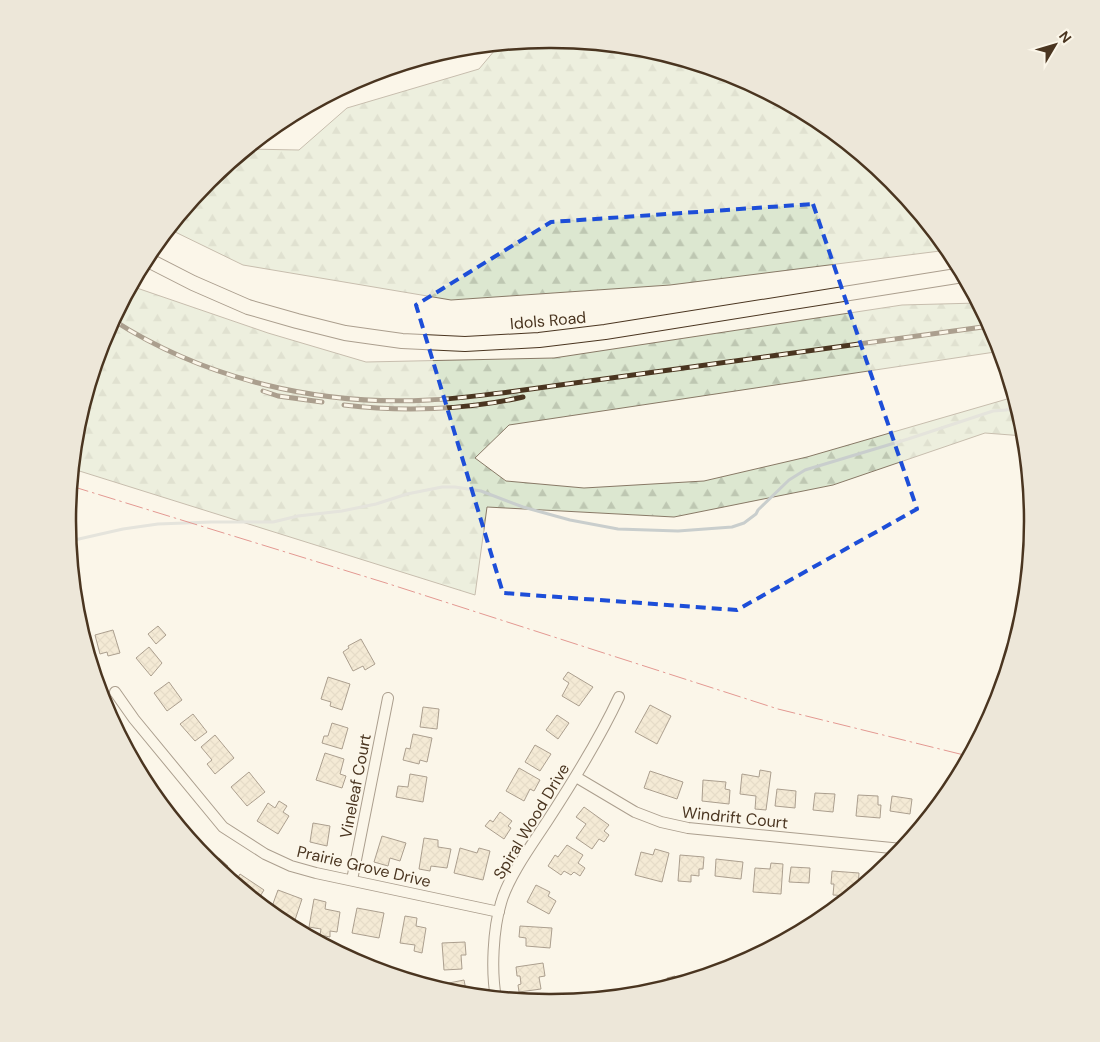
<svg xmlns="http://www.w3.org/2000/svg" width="1100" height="1042" font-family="'DM Sans',sans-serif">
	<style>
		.forest { fill: url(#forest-firs); stroke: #887966 }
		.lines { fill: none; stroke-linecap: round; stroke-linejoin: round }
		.stream { stroke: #c9cecd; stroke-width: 3 }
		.building { fill: url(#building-cross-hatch); stroke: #4a3520 }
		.minor-casing { stroke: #4a3520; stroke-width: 12 }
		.secondary-casing { stroke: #4a3520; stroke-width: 16 }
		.minor { stroke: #fbf6e9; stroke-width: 10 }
		.secondary { stroke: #fbf6e9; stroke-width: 14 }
		.rail-casing { stroke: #4a3520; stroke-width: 5 }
		.rail { stroke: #fbf6e9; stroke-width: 3; stroke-dasharray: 9; stroke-linecap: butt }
		.power { stroke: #c62828; stroke-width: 1; stroke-dasharray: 18 4 2.5 4; stroke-linecap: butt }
		.marked { fill: none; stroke: #1d4ed8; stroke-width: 4; stroke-dasharray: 10 6; stroke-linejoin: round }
		.labels { text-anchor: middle; stroke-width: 4; stroke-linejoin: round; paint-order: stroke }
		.street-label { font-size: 16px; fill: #4a3520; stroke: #fbf6e9 }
		.rim { fill: none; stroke: #4a3520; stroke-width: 2.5 }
	</style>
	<defs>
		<pattern id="forest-firs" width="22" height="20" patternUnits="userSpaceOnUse" patternTransform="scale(1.25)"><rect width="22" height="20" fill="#dce7d0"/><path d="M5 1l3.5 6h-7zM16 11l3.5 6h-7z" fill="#bec7b2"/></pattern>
		<pattern id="building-cross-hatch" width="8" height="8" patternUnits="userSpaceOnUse" patternTransform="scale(1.25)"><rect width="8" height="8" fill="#ecdcbc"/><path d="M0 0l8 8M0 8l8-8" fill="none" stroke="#ccbda1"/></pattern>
	</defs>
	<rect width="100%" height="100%" fill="#fbf6e9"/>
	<path class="forest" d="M550,39L644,48L735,76L818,120L891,180L948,250L670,285L451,300L243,265L169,229L209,180L247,149L299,150L347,108L479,69L500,44Z
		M131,286L268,333L366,362L554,358L902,305L978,303L989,324L995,352L509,425L475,458L506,481L584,488L704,481L807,457L1014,397L1023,427L1024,436L985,433L833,485L674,517L487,507L475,595L73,469L77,427L105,336Z"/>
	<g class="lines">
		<path class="stream" d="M70,541L123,529L158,524L211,522H273L298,516L342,511L376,504L407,494L442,487H455L481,491L523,507L570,520L618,529L678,531L732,527L744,523L756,514L758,510L789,480L805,470L908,439L993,411L1006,410L1017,406"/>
	</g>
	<path class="building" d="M158,626L166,635L156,644L148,634Z
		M113,630L120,653L108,656L107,652L100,654L95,635Z
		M361,639L375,664L365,670L363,666L353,671L343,652L349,648L348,646Z
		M149,647L162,663L151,676L136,658Z
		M568,672L593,687L579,706L562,696L569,683L563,679Z
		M328,677L350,684L342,710L330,706L331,702L321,699Z
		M169,682L182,700L167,711L154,693Z
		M650,705L671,716L657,744L635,732Z
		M423,707L439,709L437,729L420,727Z
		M193,714L207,732L195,741L180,724Z
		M557,715L569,723L558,739L546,730Z
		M332,723L348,728L342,749L322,743L324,736H328Z
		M413,734L432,738L427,762L420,760L419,764L403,760L406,748L410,749Z
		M215,735L234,758L215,774L207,764L212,760L201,747Z
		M535,745L551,754L540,771L525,762Z
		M325,753L344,759L340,774L346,776L342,788L316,780Z
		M519,768L540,780L534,791L530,789L524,801L506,791Z
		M760,770L771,772L766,810L755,809L756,796L740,794L742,774L759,777Z
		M650,771L683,782L677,799L644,788Z
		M249,772L265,792L247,806L231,787Z
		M410,774L427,777L423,802L396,797L398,786L408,787Z
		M703,780L726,782L725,789L730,790L729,804L702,801Z
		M777,789L796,791L795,808L775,806Z
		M815,793L835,794L833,812L813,810Z
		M157,795L169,809L167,811L155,796Z
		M858,795L878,796V805H881L880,818L856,816Z
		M940,795L944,797L933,811L931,810Z
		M892,796L912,799L910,814L890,811Z
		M279,801L287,806L283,812L289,816L278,834L257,821L268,803L275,808Z
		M584,807L609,825L604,831L609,835L604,842L599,839L592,849L576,838L586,824L576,817Z
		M500,812L512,821L508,826L511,828L504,839L485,826L490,820L493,822Z
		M313,823L330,826L327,846L310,842Z
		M183,824L196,840L193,842L180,827Z
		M382,836L406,843L400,861L390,858L388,866L374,862Z
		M424,838L438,840V847L451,849L447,868L431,866L430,871L419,869Z
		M567,845L583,855L578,863L585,868L580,876L574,872L571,875L564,871L561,875L548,866L555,855L558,857Z
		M460,848L477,853L479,848L490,851L483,880L454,873Z
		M655,849L669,853L662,882L635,875L641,852L653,855Z
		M207,855L216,862L219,858L228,866L222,873L209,862L205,858Z
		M680,855L704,857L703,869H699V876L691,875V882L678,881Z
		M716,859L743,862L741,879L715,876Z
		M771,863L783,864L781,894L753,892L755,868L770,869Z
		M791,867L810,868L809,883L789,882Z
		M871,870L880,871L870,879Z
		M832,871L859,873L858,889L849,896L833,895L834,884H831Z
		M240,874L264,890L257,901L235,883Z
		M536,885L550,892L548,896L556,901L549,914L527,902Z
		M278,890L302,899L295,920L281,914L279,919L270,912Z
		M314,899L326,902L325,909L340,912L337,932L330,931V937L320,935L321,929L309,927Z
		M357,908L384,913L379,938L352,933Z
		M405,916L417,918L416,926L426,928L422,953L414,951L415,945L400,943Z
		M520,926L552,928L550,948L526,946V938L519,937Z
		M465,942L466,955H461L462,969L444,970L442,943Z
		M543,963L545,976L539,977L541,989L519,992L518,985L521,984L520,976H517L516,967Z
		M675,976L677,984L656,990L655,989L669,984L667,978Z
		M464,980L467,995L451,992L449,983Z"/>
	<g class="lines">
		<g class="minor-casing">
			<path id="minor" d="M115,692L134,719L223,827L265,854L291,866L316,873L499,912
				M576,777L635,812L661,822L688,828L902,849
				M352,880L388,698
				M496,998C491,971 493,929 501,903C508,877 533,843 548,820C574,780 599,740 619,697"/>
		</g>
		<g class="secondary-casing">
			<path id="secondary" d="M146,259L193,283L248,307L297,321L345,333L402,341L465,344L539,340L605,332L963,275"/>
		</g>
		<use href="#minor" class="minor"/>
		<use href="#secondary" class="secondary"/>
		<g class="rail-casing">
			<path id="rail" d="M113,320C206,380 320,406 429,400C456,399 483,395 509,392L990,326
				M263,391L278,396L322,402
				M344,405C402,412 466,410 523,397"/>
		</g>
		<use href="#rail" class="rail"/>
		<path class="power" d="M71,486L386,583L778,709L968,756"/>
	</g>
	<path d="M0 0H1100V1042H0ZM813,204L917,509L737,610L503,593L416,305L551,222Z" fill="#fbf6e9" fill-opacity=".55" fill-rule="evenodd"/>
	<path class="marked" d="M813,204L917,509L737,610L503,593L416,305L551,222Z"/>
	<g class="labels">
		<g class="street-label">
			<text transform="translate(548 320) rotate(-5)" y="6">Idols Road</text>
			<text transform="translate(355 786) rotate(-79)" y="6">Vineleaf Court</text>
			<text transform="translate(735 817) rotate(6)" y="6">Windrift Court</text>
			<text transform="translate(531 821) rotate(-59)" y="6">Spiral Wood Drive</text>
			<text transform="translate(364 866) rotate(13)" y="6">Prairie Grove Drive</text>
		</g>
	</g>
	<path d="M0 0H1100V1042H0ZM549 48H551A473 473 0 0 1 1024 521V521A473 473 0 0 1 551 994H549A473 473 0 0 1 76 521V521A473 473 0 0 1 549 48Z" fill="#ede7d9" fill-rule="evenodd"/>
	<path class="rim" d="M549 48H551A473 473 0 0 1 1024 521V521A473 473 0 0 1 551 994H549A473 473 0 0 1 76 521V521A473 473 0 0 1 549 48Z"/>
	<g transform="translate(1055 45) rotate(52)" stroke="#fbf6e9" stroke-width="4" paint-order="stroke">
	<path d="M0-4L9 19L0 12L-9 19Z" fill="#4a3520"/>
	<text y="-8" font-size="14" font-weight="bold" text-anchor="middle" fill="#4a3520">N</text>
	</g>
</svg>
